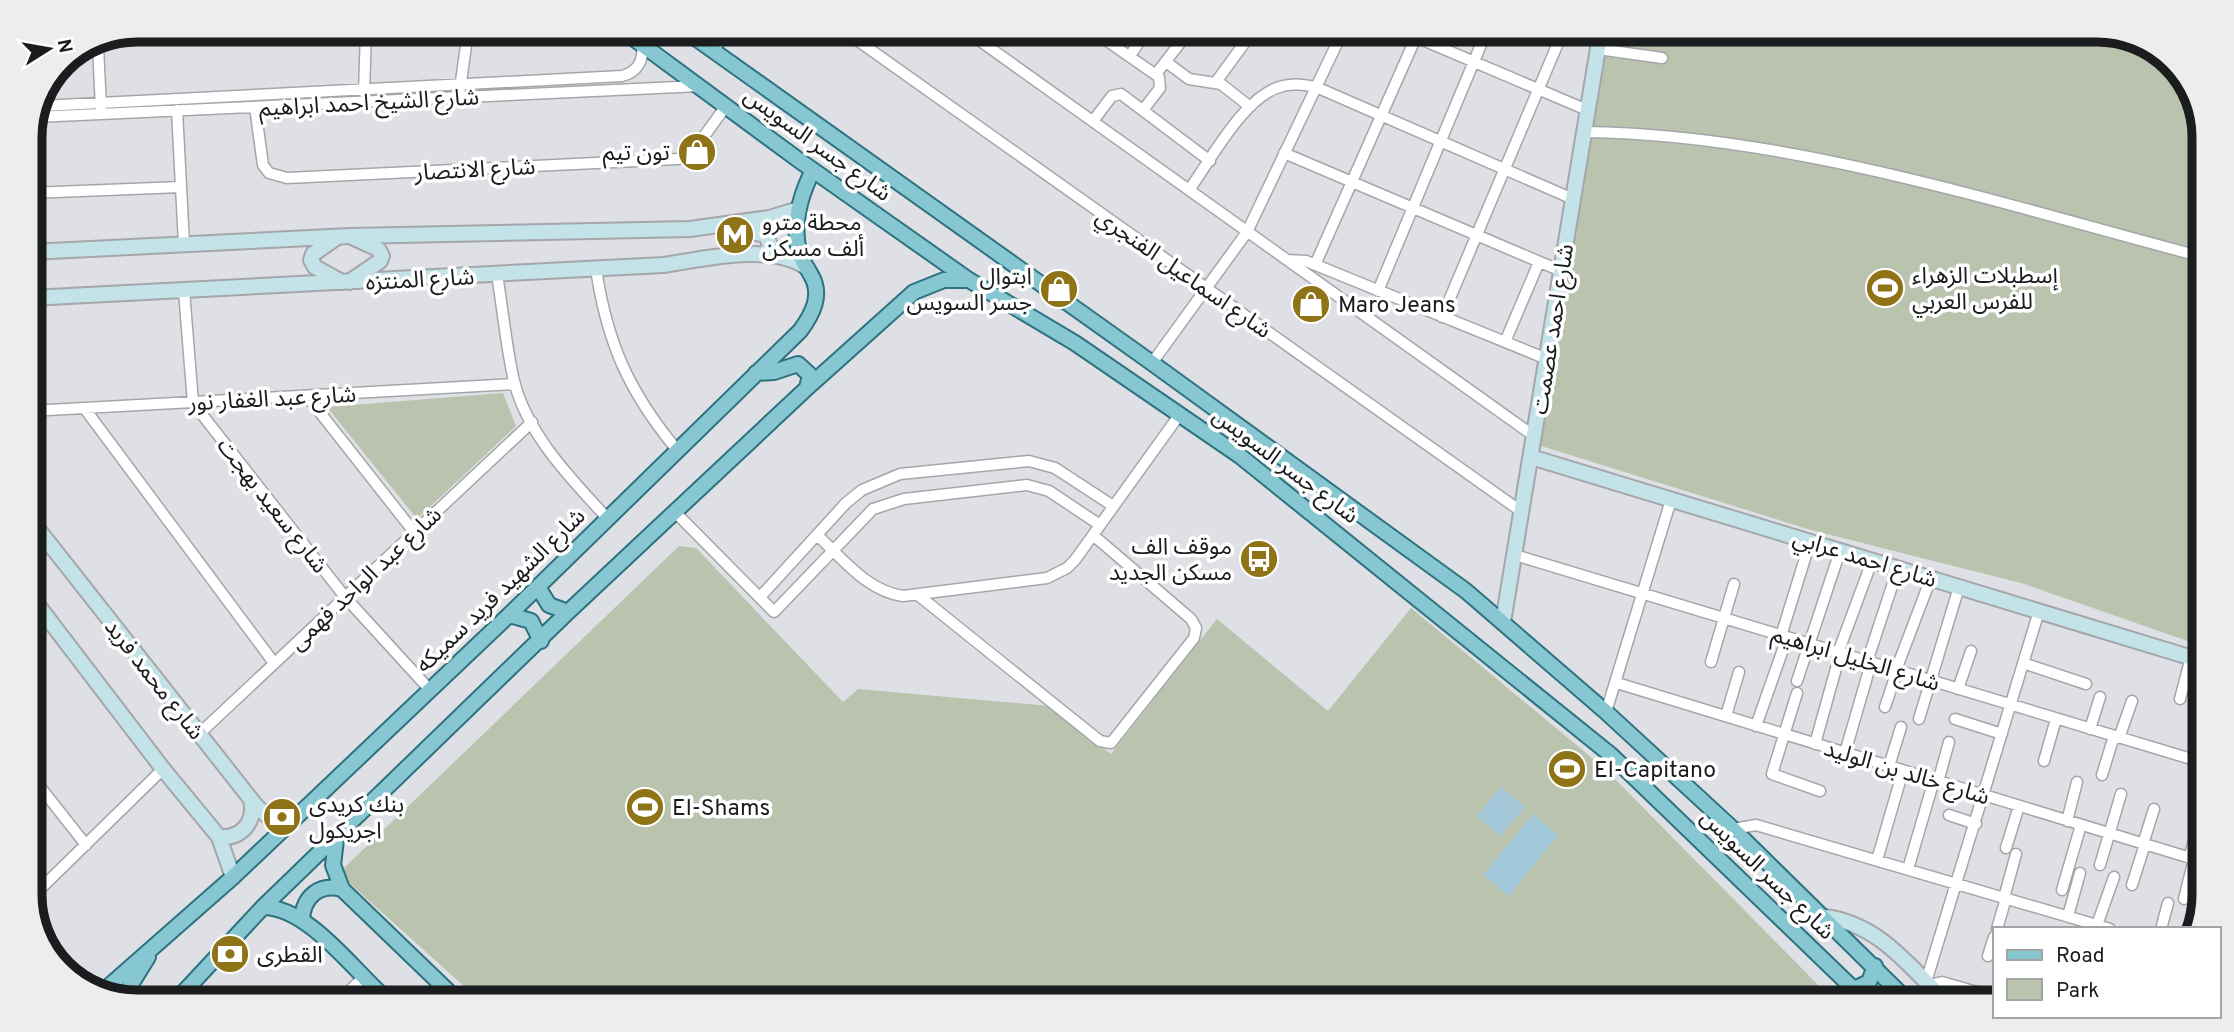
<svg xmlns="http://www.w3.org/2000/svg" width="2234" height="1032" font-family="Overpass,'Noto Sans Arabic',sans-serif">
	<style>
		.green { fill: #b9c3ae }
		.water { fill: #a3c8da }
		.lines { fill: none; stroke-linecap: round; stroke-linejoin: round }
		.street-casing { stroke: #a5a6aa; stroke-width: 13 }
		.secondary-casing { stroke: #a5a6aa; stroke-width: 18 }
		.primary-casing { stroke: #2d727f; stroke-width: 18 }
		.street { stroke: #fff; stroke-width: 10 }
		.secondary { stroke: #c3e3e8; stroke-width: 14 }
		.primary { stroke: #87c7d2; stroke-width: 14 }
		.labels { text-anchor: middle; stroke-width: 7; stroke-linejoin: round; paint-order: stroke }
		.street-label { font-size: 23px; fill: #1b1c1d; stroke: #fff }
		.poi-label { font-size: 23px; fill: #1b1c1d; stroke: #fff; text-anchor: start }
		.rim { fill: none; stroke: #1b1c1d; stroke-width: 9 }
	</style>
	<rect width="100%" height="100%" fill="#dfe0e5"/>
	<path class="green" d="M1607,36L2139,38L2186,77L2204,130L2199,645L2021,583L1811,530L1541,446Z
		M503,393L516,426L417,519L327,407Z
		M679,546L696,548L843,702L858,689L1050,706L1111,754L1217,619L1328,711L1411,608L1603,767L1834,1001L475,996L346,880L344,868Z"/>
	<path class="water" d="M1501,787L1525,807L1500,836L1477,816Z
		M1533,814L1558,835L1509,896L1483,875Z"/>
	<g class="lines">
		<g class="street-casing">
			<path id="street" d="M847,33L1522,512
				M969,33L1534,436
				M1097,34L1159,77L1160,88L1143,110
				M1411,35L1587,110
				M98,46L101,108
				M1598,49L1662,58
				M713,51L725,32
				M1130,56L1144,34
				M1166,62L1189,79L1221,84L1249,106
				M1156,74L1187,34
				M1216,82L1251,34
				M460,89L468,31
				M364,92L366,31
				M41,106L622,76C638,72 644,60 642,44
				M255,107L263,165L269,173L287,178L678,159L697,146L726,106
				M177,110L184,244
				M36,117L700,86
				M1093,121L1112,96L1121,94L1210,161
				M1584,132C1790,134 2004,205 2203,257
				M1284,153L1561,271
				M1189,190C1211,160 1245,94 1283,86C1294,83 1305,85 1316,87L1573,199
				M30,193L181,187
				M1287,260L1306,261L1547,359
				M1315,265L1417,35
				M596,269C607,343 629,392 677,450
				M497,275C503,310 506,347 514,381C527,434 571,479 607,518
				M184,291L193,403L345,597L430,690
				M1378,291L1485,35
				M1442,317L1561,36
				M1505,342L1539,262
				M1152,363L1247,232L1341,35
				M307,396L414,532
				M85,409L274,663
				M30,411L515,384
				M674,511L774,612L873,509L904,499L1027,485L1049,491L1100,525
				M817,535C843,559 867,591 903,596L1047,578L1067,568L1075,560L1180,414
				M1515,555L2198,761
				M918,595L1100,741L1111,743L1194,638L1196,628L1191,619L1093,535
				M760,597L846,503L862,490L900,474L1029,461L1055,468L1113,506
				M1781,636L1810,542
				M1838,653L1872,561
				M1711,662L1734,584
				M1867,662L1898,568
				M2023,663L2086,684
				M1896,670L1931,578
				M1797,681L1840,551
				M1617,683L2197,860
				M1958,689L1971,651
				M1797,693L1772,774L1820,791
				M2180,699L2191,657
				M1885,707L1897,671
				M1606,712L1671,500
				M1726,716L1739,672
				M1919,719L1959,587
				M1955,719L2002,734
				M1756,726L1787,638
				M2090,729L2100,697
				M198,735L532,422
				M2119,738L2132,701
				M1815,744L1840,654
				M1845,753L1871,663
				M2044,761L2056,719
				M1889,766L1901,727
				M30,774L86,845
				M2102,775L2114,736
				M1938,782L1949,742
				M1949,815L1976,824
				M2067,821L2077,782
				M1733,829L1756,825L2110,929
				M2143,844L2154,809
				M2006,848L2019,806
				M2189,858L2197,831
				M1877,860L1903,771
				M2100,865L2121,794
				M1908,869L1934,780
				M2132,885L2145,844
				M2062,890L2081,825
				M2004,898L2016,854
				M30,899L163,769
				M2184,899L2194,859
				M2068,916L2080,873
				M2097,925L2114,877
				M1997,929L2006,898
				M2161,929L2168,903
				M2193,929L2196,918
				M1988,956L1994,937
				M1926,982L2039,611
				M1929,985L1942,982L1994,997
				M345,995L363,978"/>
		</g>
		<g class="secondary-casing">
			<path id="secondary" d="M730,228L766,235L770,245L766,254
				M336,238L313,254L311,260L315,267L342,282
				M30,252L350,236L690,229L769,218L799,209
				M349,282L380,261L382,256L378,249L354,238
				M30,298L663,265C704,259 772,242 807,268
				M1531,457L2199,660
				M30,519L257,807L269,817L292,821
				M30,595L163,769L219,837L233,877
				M1503,622L1600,36
				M219,837C242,839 256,821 251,800
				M1825,917C1879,924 1909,966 1946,1002"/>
		</g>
		<g class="primary-casing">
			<path id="primary" d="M625,32L800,161L969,280L1075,343L1240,456L1611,755L1866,1001
				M687,32L1152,363L1466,591L1606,712L1733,829L1908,1001
				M756,373L774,372L798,364L810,375L807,388
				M538,587L549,605L568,612
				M509,615L531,621L541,641
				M336,840L333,865L342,889L452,995
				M263,907C307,907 351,967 382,995
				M302,920C303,897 319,883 342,889
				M1854,989L1869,982L1875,966
				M100,994L233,877L509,615L800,331C812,315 823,295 811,275C807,267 801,261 799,251C792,224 801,194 813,170
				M125,994L148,957
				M182,994L263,907L568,612L807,388L914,292L944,280H969"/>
		</g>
		<use href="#street" class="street"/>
		<use href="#secondary" class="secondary"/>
		<use href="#primary" class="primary"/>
	</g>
	<defs>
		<g id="shop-disc" transform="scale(2.0125)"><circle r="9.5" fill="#8f7317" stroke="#fff"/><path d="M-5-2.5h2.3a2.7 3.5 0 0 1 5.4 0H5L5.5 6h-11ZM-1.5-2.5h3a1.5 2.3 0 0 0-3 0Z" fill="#fff"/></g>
		<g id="metro-disc" transform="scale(2.0125)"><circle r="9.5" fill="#8f7317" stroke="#fff"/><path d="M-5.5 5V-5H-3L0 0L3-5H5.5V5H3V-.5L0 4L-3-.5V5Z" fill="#fff"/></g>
		<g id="stadium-disc" transform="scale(2.0125)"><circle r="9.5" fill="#8f7317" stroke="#fff"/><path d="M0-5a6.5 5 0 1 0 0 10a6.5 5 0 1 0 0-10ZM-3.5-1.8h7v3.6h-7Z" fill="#fff"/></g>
		<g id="bus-disc" transform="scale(2.0125)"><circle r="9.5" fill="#8f7317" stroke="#fff"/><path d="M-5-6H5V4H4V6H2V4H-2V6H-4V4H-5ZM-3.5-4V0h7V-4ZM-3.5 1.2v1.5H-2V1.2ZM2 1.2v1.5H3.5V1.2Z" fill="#fff"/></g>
		<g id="bank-disc" transform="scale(2.0125)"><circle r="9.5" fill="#8f7317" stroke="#fff"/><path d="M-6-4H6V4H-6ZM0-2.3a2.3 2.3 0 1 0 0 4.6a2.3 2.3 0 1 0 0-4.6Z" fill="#fff"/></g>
	</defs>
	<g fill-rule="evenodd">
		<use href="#shop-disc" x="697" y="152"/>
		<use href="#metro-disc" x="735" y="235"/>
		<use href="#stadium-disc" x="1885" y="288"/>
		<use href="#shop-disc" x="1059" y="289"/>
		<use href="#shop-disc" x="1311" y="304"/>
		<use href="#bus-disc" x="1259" y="559"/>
		<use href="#stadium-disc" x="1567" y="769"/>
		<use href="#stadium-disc" x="645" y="807"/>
		<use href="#bank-disc" x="282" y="817"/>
		<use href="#bank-disc" x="230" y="954"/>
	</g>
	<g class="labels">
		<g class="street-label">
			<text transform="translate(369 102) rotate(-3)" y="8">شارع الشيخ احمد ابراهيم</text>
			<text transform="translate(818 144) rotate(36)" y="8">شارع جسر السويس</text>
			<text transform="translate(475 169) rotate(-3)" y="8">شارع الانتصار</text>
			<text transform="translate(1184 273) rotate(35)" y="8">شارع اسماعيل الفنجري</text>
			<text transform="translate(420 279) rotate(-3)" y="8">شارع المنتزه</text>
			<text transform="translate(1552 329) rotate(-81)" y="8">شارع احمد عصمت</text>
			<text transform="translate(272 398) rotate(-3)" y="8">شارع عبد الغفار نور</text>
			<text transform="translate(1286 465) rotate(37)" y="8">شارع جسر السويس</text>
			<text transform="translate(273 505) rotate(52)" y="8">شارع سعيد بهجت</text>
			<text transform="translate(1865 558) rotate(17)" y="8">شارع احمد عرابي</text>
			<text transform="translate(365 578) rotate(-43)" y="8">شارع عبد الواحد فهمى</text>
			<text transform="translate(500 590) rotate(-44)" y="8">شارع الشهيد فريد سميكه</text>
			<text transform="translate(1856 658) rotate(17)" y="8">شارع الخليل ابراهيم</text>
			<text transform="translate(155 679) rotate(52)" y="8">شارع محمد فريد</text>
			<text transform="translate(1907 772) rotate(17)" y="8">شارع خالد بن الوليد</text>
			<text transform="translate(1768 874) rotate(44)" y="8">شارع جسر السويس</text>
		</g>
		<g class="poi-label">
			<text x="670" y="160" text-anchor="end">تون تيم</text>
			<text x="762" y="230">محطة مترو<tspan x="762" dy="26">ألف مسكن</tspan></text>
			<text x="1912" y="283">إسطبلات الزهراء<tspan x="1912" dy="26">للفرس العربي</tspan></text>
			<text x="1032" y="284" text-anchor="end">ابتوال<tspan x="1032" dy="26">جسر السويس</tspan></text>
			<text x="1338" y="312">Maro Jeans</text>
			<text x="1232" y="554" text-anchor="end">موقف الف<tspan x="1232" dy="26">مسكن الجديد</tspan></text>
			<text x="1594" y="777">El-Capitano</text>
			<text x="309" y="812">بنك كريدى<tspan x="309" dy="26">اجريكول</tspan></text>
			<text x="672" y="815">El-Shams</text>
			<text x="257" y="962">القطرى</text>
		</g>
	</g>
	<path d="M0 0H2234V1032H0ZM137 42H2097A95 95 0 0 1 2192 137V895A95 95 0 0 1 2097 990H137A95 95 0 0 1 42 895V137A95 95 0 0 1 137 42Z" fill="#ededed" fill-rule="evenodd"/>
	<path class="rim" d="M137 42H2097A95 95 0 0 1 2192 137V895A95 95 0 0 1 2097 990H137A95 95 0 0 1 42 895V137A95 95 0 0 1 137 42Z"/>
	<rect x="1993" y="927" width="228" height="91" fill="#ffffff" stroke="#a4a4a5" stroke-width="2"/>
	<rect x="2007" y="950" width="35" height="10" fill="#87c7d2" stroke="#a4a4a5" stroke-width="2"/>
	<text x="2056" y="962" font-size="21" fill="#1b1c1d">Road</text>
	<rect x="2007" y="979" width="35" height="21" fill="#b9c3ae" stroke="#a4a4a5" stroke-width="2"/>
	<text x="2056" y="997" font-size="21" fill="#1b1c1d">Park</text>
	<g transform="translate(49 49) rotate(79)" stroke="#ffffff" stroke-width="5" paint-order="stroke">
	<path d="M0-5L12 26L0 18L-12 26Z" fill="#1b1c1d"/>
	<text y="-10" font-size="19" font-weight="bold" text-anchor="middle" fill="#1b1c1d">N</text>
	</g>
</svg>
